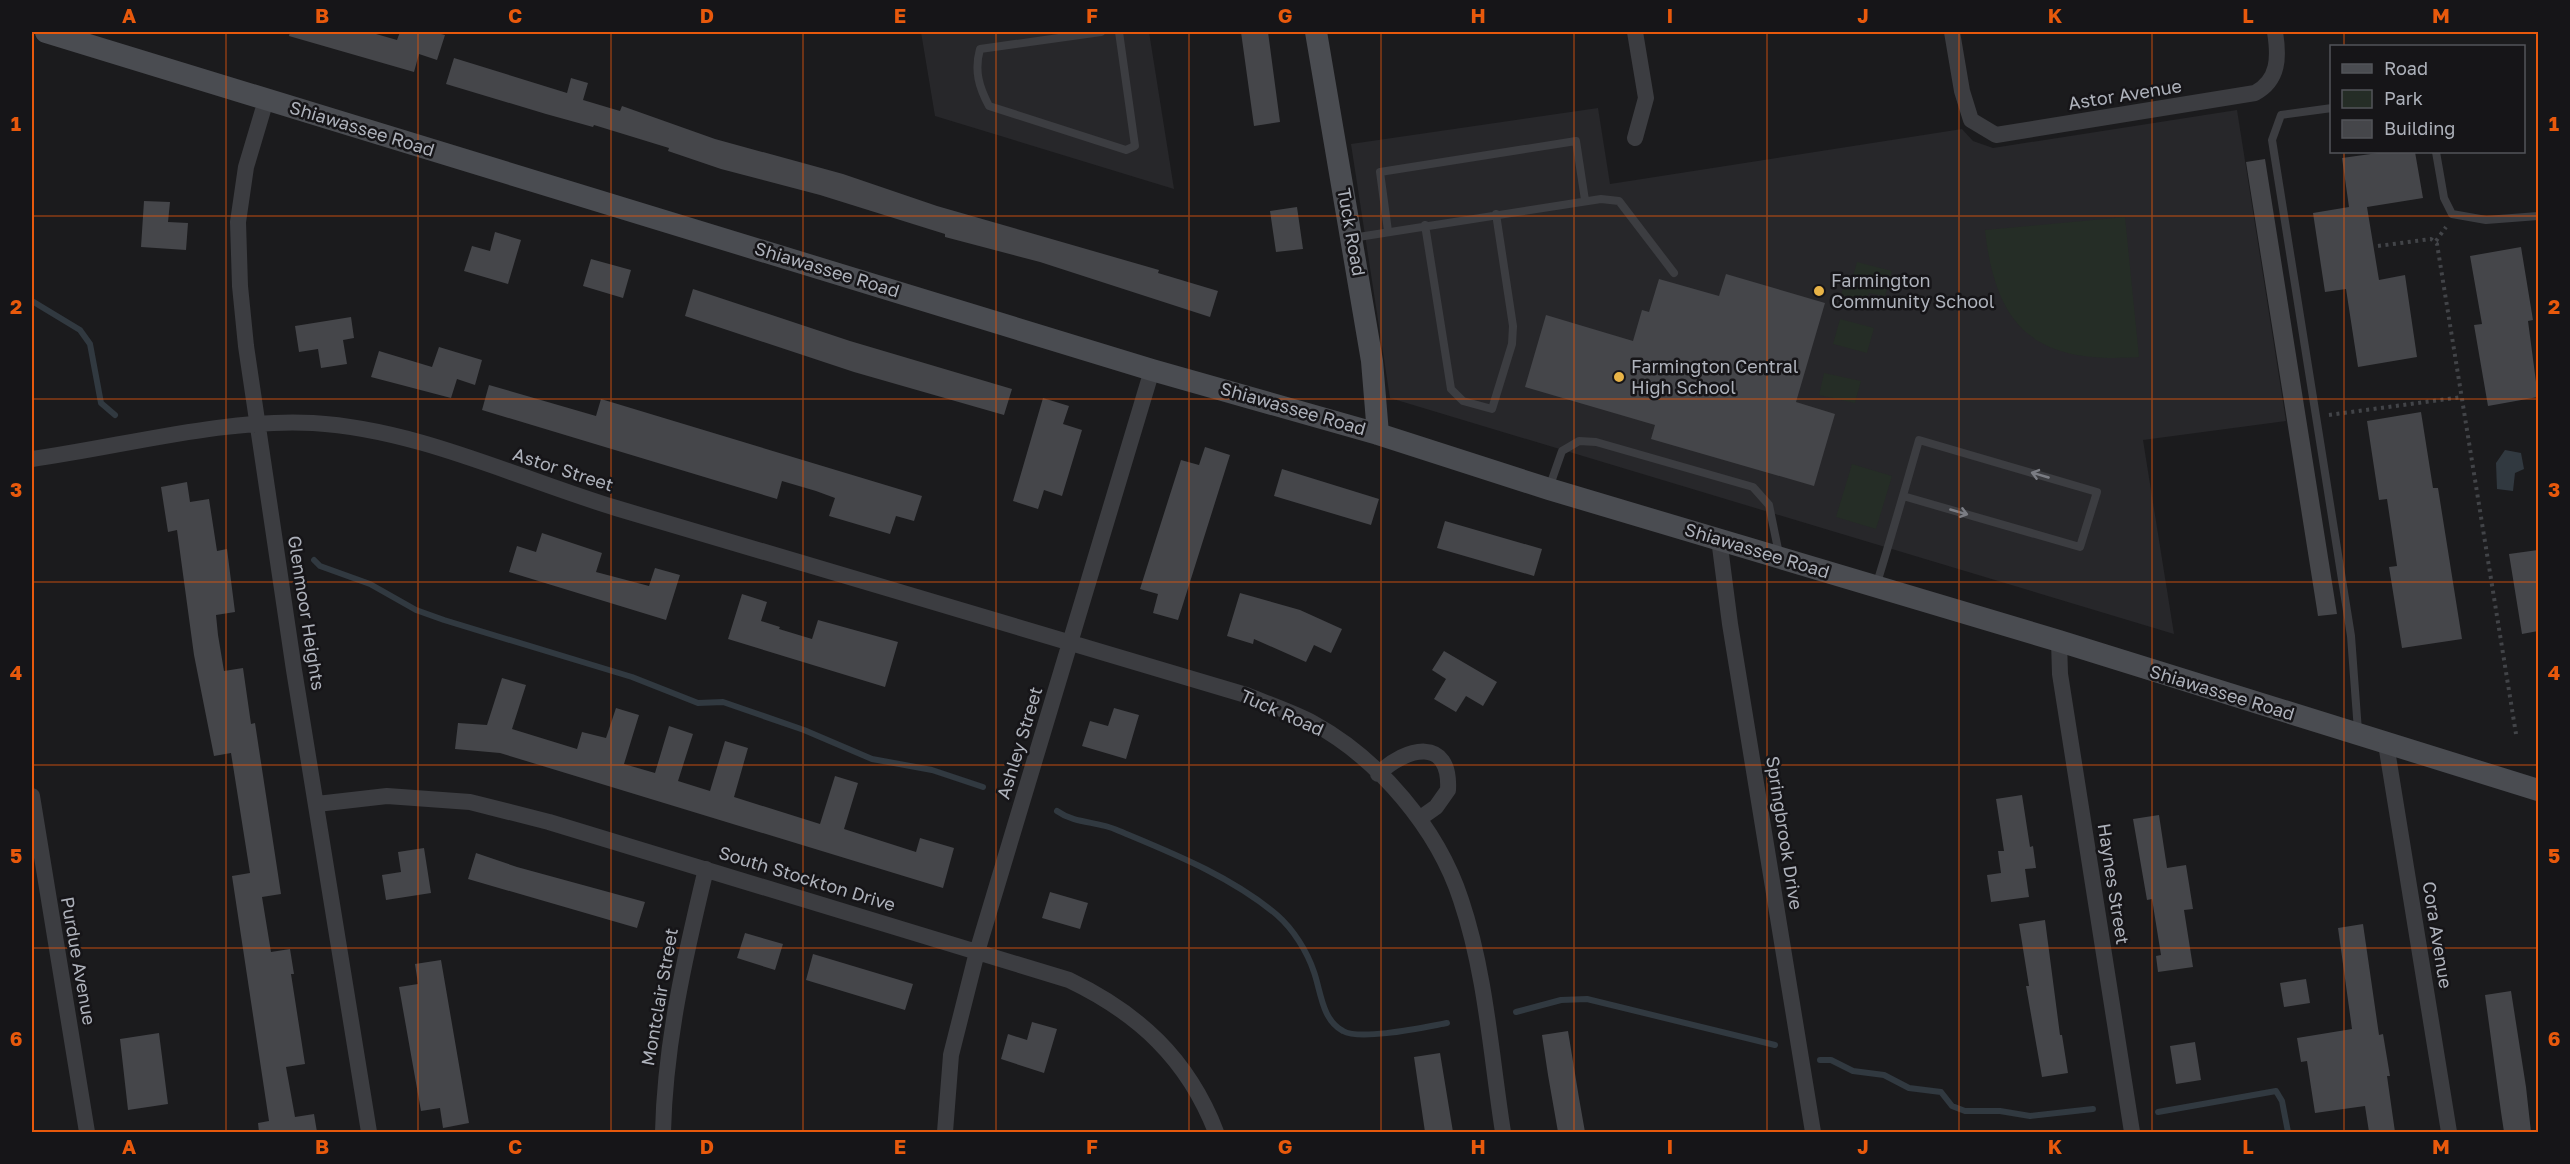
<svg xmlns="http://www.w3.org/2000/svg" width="2570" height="1164" font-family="'Golos Text',sans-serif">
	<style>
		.built { fill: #27272a }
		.park { fill: #252d26 }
		.water { fill: #313940 }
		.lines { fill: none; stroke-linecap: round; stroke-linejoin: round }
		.stream { stroke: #313940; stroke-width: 6 }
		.building { fill: #45464a }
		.path { stroke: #424448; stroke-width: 4; stroke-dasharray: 3 4.5; stroke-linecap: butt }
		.lane { stroke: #3c3d41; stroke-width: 8 }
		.street { stroke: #3c3d41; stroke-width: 16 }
		.secondary { stroke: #4a4c51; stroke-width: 22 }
		.oneway { stroke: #7b7d84 }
		.grid { fill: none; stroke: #e8590c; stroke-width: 1.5; stroke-opacity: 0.55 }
		.poi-dot { fill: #e9b447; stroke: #161518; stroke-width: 2 }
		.labels { text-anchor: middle; stroke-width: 5; stroke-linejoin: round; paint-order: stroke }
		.street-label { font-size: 18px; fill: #aeb2bb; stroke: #161518 }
		.poi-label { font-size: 18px; fill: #aeb2bb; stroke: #161518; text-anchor: start }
		.neatline { fill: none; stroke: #e8590c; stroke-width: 2 }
		.grid-label { font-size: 20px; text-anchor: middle; font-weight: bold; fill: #e8590c }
	</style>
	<rect width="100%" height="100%" fill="#1b1b1d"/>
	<path class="built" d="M921,32H1149L1174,189L935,116Z
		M1598,108L1610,184L1962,129L1973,141L1993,148L2237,110L2286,421L2143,440L2174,634L1390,398L1351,144Z"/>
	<path class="park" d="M2125,217L2139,357C2038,364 1996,331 1985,230Z
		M1857,262L1892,271L1885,296L1869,293L1866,301L1841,295L1847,275L1853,276Z
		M1840,319L1874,328L1867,353L1833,344Z
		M1824,373L1861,381L1855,403L1819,395Z
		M1852,464L1892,476L1876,529L1836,517Z"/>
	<path class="water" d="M2505,450L2521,453L2524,469L2515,473L2513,491L2497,489L2496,463Z"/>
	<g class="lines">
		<path class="stream" d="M32,301L80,330L90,344L101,403L115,415
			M314,560L320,566L370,584L416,610L444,620L632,677L698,703L723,702L804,730L872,759L932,770L983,787
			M1057,811C1075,824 1097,821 1117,830C1172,853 1231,876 1277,915C1293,929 1307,951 1314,972C1321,992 1322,1020 1343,1031C1361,1041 1425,1027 1447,1023
			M1516,1012L1561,1000L1587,999L1775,1045
			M1820,1060H1831L1853,1071L1884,1075L1909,1088L1941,1092L1952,1106L1965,1111H2000L2030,1116L2093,1109
			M2158,1112L2276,1091L2282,1101L2288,1132"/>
	</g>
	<path class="building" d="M290,32H369L397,40L400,32H433L445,35L437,60L419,54L414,72L289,36Z
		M1241,32H1268L1280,122L1254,126Z
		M454,58L567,93L571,78L588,83L583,100L620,111L622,106L715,139L843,174L937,206L1159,270L1158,273L1218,291L1210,317L1040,262L945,237V234L820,195L721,169L668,151L669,148L594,125L593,127L546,114L446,84Z
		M2385,152H2415L2423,198L2367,207L2379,280L2405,275L2417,357L2358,367L2346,289L2325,292L2313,213L2349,207L2342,158Z
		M2265,159L2337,614L2318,616L2246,162Z
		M144,201L170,202L168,222L188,223L186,250L141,247Z
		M1297,207L1303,249L1276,252L1270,211Z
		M495,232L521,240L508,284L464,271L472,246L490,251Z
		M2521,247L2533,320L2528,321L2538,397L2488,406L2474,325L2482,324L2470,256Z
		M591,259L631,270L623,298L583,286Z
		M1726,274L1825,303L1796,402L1835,414L1814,486L1651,439L1655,425L1525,387L1546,315L1633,341L1642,310L1649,312L1659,279L1719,296Z
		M693,289L850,341L1012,389L1004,415L854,372L685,316Z
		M351,317L354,338L343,340L347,364L321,368L318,349L299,352L295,326Z
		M439,347L482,360L475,385L457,379L451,398L371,377L379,351L432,367Z
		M489,385L596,416L601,399L922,496L914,521L896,516L890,534L829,516L835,498L816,491L782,481L777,499L482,410Z
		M1043,398L1069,406L1063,424L1082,430L1062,496L1044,490L1038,509L1013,501Z
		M2421,412L2433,488H2438L2462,639L2402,648L2389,567L2397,566L2387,499L2379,500L2367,421Z
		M1205,447L1230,455L1178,620L1153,613L1158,594L1140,589L1181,460L1199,465Z
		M1282,469L1379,499L1371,525L1274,496Z
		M187,482L190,502L209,499L217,551L227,549L235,612L216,615L218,635L224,671L243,668L251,724L255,723L281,894L262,897L271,952L290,949L294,974H291L305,1064L286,1067L295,1117L314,1114L317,1132H259L258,1123L269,1121L232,876L250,873L231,753L214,756L194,655L177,530L168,532L161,487Z
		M1445,521L1542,549L1534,576L1437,548Z
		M542,533L602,553L596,572L649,586L655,568L680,575L666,620L509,572L517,546L536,552Z
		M2538,550V631L2522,634L2509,554Z
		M1240,593L1300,610L1342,629L1331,653L1314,645L1306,662L1254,639L1253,644L1227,636Z
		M742,594L767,602L761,621L780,627L779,629L812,639L818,620L898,642L885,687L728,639Z
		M1444,651L1497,682L1483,706L1466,696L1456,712L1434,699L1446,679L1432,670Z
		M502,678L526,685L512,729L577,749L582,732L606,738L616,708L639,715L624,764L655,773L669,726L693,734L678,781L710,791L725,741L748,748L734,797L820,824L835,776L858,783L844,829L916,852L920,838L954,848L943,888L500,753L455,749L458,723L487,725Z
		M1114,708L1139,715L1126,759L1082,746L1090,721L1108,726Z
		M2022,795L2030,847L2033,846L2036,868L2025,869L2029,897L1991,902L1987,875L2001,873L1998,851H2004L1996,799Z
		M2159,815L2167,868L2186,865L2193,909L2184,910L2193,967L2158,972L2156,956L2161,955L2152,899L2147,900L2133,819Z
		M424,848L431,893L386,900L382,875L401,872L398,852Z
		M476,853L517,867L645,902L637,928L468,879Z
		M1050,892L1088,903L1080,929L1042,918Z
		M2045,920L2060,1035H2062L2068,1073L2042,1077L2026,986H2029L2019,924Z
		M2363,924L2379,1035L2383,1034L2390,1076H2387L2395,1132H2369L2365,1106L2315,1113L2307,1061L2301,1062L2297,1038L2352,1029L2338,928Z
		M745,933L783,944L775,970L737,958Z
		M813,954L913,984L905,1010L806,980Z
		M441,960L469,1123L443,1128L440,1108L421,1111L399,987L418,984L415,964Z
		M2306,979L2310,1003L2284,1007L2280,983Z
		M2511,991L2526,1087L2531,1132H2504L2501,1112L2485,995Z
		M1032,1022L1057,1029L1044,1073L1001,1059L1008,1034L1027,1040Z
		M1568,1031L1579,1098L1585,1132H1558L1548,1075L1542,1035Z
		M159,1033L168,1104L128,1110L120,1039Z
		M2195,1042L2201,1080L2176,1084L2170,1046Z
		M1440,1053L1453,1132H1425L1414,1057Z"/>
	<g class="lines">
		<path class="path" d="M2436,241L2446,227
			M2378,246L2431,239L2437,244L2516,734
			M2329,415L2462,397"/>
		<path class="lane" d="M1101,32L980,49C974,71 979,87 989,106L1126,150L1135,146L1119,32
			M2332,108L2281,115L2272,140L2351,636L2358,731
			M2436,152L2444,198L2452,214L2486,220L2538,216
			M1425,225L1451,389L1463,401L1492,409L1512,344L1513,326L1496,214
			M1388,231L1380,172L1576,141L1585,200
			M1352,238L1601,199L1619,201L1674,273
			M1549,488L1562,451L1579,441L1596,442L1753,487L1769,505L1779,554
			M1876,586C1891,538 1905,489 1919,440L2097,492L2080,547L1903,496"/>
		<path class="street" d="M1952,32L1962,91L1971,120L1996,135L2255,93C2279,80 2279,57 2275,32
			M266,100L246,167L238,222L240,286L246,346L294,670L369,1132
			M1635,138L1646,98L1635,32
			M32,459C120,447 225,418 313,423C417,429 517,478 616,508C826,571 1036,631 1246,695C1268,704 1292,712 1313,723C1379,759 1438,829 1461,900C1486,974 1491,1056 1503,1132
			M1719,539L1730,624L1813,1132
			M2059,641L2060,674L2132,1132
			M2386,744L2449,1132
			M1378,774C1406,747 1451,736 1448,790L1436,807L1419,819
			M32,796L87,1132
			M317,804L387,796L470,802L549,822L1069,980C1138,1013 1188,1059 1216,1132
			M663,1132C665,1043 685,956 706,869
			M945,1132L951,1055L977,952L1152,370"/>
		<path class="secondary" d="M46,32L1152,370L1378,434L1549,489L2059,641L2538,790
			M1316,32L1372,361L1378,434"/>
	</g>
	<defs><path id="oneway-shaft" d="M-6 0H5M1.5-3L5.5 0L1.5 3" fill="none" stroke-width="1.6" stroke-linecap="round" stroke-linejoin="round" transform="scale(1.5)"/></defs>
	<g class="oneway">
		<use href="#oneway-shaft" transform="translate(2040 475) rotate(-164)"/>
		<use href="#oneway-shaft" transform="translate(1959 512) rotate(16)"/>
	</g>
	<path class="grid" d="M226,32V1132M418,32V1132M611,32V1132M803,32V1132M996,32V1132M1189,32V1132M1381,32V1132M1574,32V1132M1767,32V1132M1959,32V1132M2152,32V1132M2344,32V46M2344,152V1132M32,216H2538M32,399H2538M32,582H2538M32,765H2538M32,948H2538"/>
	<g class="poi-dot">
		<circle cx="1819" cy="291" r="6"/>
		<circle cx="1619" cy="377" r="6"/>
	</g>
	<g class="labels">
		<g class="street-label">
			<text transform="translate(2125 95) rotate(-9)" y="6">Astor Avenue</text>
			<text transform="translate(362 129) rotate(17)" y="6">Shiawassee Road</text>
			<text transform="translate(1351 232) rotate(80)" y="6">Tuck Road</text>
			<text transform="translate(827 270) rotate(17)" y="6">Shiawassee Road</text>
			<text transform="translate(1293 409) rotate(16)" y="6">Shiawassee Road</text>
			<text transform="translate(563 470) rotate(18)" y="6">Astor Street</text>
			<text transform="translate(1757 551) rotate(17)" y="6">Shiawassee Road</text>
			<text transform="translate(306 613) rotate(81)" y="6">Glenmoor Heights</text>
			<text transform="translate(2222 693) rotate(17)" y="6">Shiawassee Road</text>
			<text transform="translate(1282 713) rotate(24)" y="6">Tuck Road</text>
			<text transform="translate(1020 743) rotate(-73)" y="6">Ashley Street</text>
			<text transform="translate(1784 833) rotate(81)" y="6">Springbrook Drive</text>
			<text transform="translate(807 879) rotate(17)" y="6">South Stockton Drive</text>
			<text transform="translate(2113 884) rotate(81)" y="6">Haynes Street</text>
			<text transform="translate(2437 935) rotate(81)" y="6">Cora Avenue</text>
			<text transform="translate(78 961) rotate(80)" y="6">Purdue Avenue</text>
			<text transform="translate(660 997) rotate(-80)" y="6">Montclair Street</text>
		</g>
		<g class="poi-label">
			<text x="1831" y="287">Farmington<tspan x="1831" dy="21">Community School</tspan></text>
			<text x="1631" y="373">Farmington Central<tspan x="1631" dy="21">High School</tspan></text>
		</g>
	</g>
	<rect width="2570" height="1164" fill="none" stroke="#161518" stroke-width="66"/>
	<rect x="2330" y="45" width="195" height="108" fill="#161518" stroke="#535459" stroke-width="1.5"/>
	<rect x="2342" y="64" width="30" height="9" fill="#4a4c51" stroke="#535459" stroke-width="1.5"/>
	<text x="2384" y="75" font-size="18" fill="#aeb2bb">Road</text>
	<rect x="2342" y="90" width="30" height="18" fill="#252d26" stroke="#535459" stroke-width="1.5"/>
	<text x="2384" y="105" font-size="18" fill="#aeb2bb">Park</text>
	<rect x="2342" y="120" width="30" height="18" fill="#45464a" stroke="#535459" stroke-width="1.5"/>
	<text x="2384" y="135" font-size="18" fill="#aeb2bb">Building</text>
	<rect x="33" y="33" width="2504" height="1098" class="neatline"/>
	<g class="grid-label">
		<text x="129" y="23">A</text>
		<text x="322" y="23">B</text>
		<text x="515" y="23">C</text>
		<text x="707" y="23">D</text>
		<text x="900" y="23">E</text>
		<text x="1092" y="23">F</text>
		<text x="1285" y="23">G</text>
		<text x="1478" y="23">H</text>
		<text x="1670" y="23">I</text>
		<text x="1863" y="23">J</text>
		<text x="2055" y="23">K</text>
		<text x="2248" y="23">L</text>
		<text x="2441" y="23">M</text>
		<text x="16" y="131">1</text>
		<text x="2554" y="131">1</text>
		<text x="16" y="314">2</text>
		<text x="2554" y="314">2</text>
		<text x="16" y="497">3</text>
		<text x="2554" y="497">3</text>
		<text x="16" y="680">4</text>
		<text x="2554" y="680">4</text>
		<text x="16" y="863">5</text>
		<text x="2554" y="863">5</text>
		<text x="16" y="1046">6</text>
		<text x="2554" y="1046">6</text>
		<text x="129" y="1154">A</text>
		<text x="322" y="1154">B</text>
		<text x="515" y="1154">C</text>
		<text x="707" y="1154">D</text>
		<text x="900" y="1154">E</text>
		<text x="1092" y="1154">F</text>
		<text x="1285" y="1154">G</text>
		<text x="1478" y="1154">H</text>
		<text x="1670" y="1154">I</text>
		<text x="1863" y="1154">J</text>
		<text x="2055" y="1154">K</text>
		<text x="2248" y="1154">L</text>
		<text x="2441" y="1154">M</text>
	</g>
</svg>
